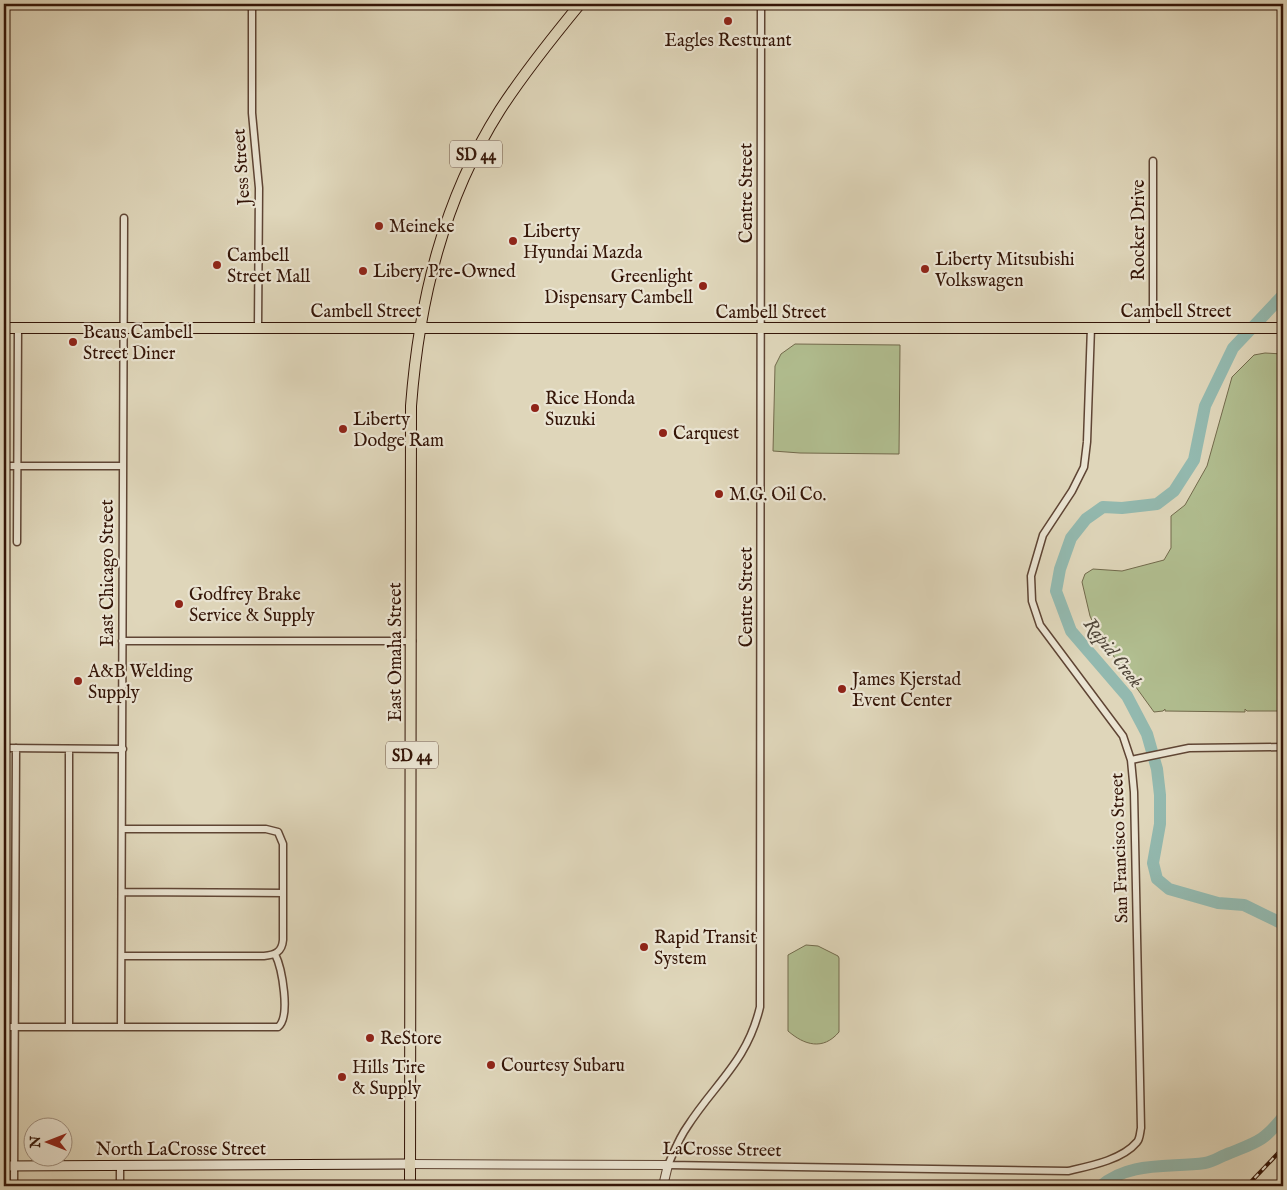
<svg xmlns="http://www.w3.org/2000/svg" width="1287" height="1190" font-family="'IM FELL English',serif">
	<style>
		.green { fill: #b1be90; stroke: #726a4c }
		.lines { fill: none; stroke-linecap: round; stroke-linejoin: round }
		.river { stroke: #93b9af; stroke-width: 12 }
		.minor-casing { stroke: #5f4534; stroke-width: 9 }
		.tertiary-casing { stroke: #5f4534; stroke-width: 10 }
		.secondary-casing { stroke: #341507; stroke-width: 11 }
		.primary-casing { stroke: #341507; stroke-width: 12 }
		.minor { stroke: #eae4d2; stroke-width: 6 }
		.tertiary { stroke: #eae4d2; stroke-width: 8 }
		.secondary { stroke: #eae4d2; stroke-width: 9 }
		.primary { stroke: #dfd6ba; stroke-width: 10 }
		.rail-casing { stroke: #341507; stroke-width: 4 }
		.rail { stroke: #eae4d2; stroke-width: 2; stroke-dasharray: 5.5; stroke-linecap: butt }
		.poi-dot { fill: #8f2418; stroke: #eae4d2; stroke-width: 2 }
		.labels { text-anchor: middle; stroke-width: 4.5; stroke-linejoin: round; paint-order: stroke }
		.shield { fill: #eae4d2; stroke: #6b5344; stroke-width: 1 }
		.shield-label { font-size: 16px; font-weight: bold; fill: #341507 }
		.poi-label { font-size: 18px; fill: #341507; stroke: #eae4d2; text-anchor: start }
		.street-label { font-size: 18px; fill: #341507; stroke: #eae4d2 }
		.water-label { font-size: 19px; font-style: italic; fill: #504639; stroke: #eae4d2 }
	</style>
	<rect width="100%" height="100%" fill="#dfd6ba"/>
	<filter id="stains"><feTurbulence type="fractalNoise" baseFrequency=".004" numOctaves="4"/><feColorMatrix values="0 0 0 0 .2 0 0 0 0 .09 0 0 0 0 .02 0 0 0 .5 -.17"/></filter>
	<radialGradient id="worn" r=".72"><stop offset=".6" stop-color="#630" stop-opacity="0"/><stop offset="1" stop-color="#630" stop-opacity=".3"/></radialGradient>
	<path class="green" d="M795,344L900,345L899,454L800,453L773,451L775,366L781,354Z
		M1265,353L1283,354V711H1247L1245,709V712L1165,711V709L1163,711L1154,712L1099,636L1090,616L1082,582L1085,574L1093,569L1122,571L1164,560L1171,548V516L1185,505L1207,466L1232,377L1254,355Z
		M806,945L818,946L838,956L839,958V1032C823,1051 804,1045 788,1031V955Z"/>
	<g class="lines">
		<path class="river" d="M1283,295L1233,348L1205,406L1194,460L1174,491L1157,504L1122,508L1103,507L1086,519L1071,538L1060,569L1056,591L1071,631L1127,696L1147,734L1157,769L1160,795V824L1153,863L1157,879L1169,889L1218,903L1244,905L1283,924
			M1101,1186C1129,1161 1169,1168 1205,1163C1213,1162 1221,1156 1230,1153C1257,1142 1264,1141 1283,1117"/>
		<g class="minor-casing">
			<path id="minor" d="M252,4V113L259,188L258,328
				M761,4L760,1007C747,1062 715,1083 687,1127C679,1138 674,1152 668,1165L1068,1171C1090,1166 1122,1160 1137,1142C1140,1139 1140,1132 1141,1128L1134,792L1131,760L1123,736L1040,625L1032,601L1031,576L1043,535L1072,491L1084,467L1087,442L1091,327
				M1153,161V328
				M4,466H122
				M17,542L18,328
				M122,641H412
				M6,748L123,749
				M1131,760L1189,748L1283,747
				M122,892L283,893
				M122,956H264C275,955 282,952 283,940V844L278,832L266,829H122
				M4,1027H278C291,1017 282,968 275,954
				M69,1027V749
				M121,1027L124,218
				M14,1186L16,748
				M120,1186V1165"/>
		</g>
		<g class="tertiary-casing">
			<path id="tertiary" d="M410,1164L668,1165L663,1186"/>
		</g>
		<g class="secondary-casing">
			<path id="secondary" d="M4,1166L410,1164"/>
		</g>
		<g class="primary-casing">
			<path id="primary" d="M4,328H1283
				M410,1186L411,406C419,301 443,200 500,110C524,73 552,38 580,4
				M1280,1186L1283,1183"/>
		</g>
		<use href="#minor" class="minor"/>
		<use href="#tertiary" class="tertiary"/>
		<use href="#secondary" class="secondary"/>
		<use href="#primary" class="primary"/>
		<g class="rail-casing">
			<path id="rail" d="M1247,1186L1283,1148"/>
		</g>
		<use href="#rail" class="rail"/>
	</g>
	<g class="poi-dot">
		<circle cx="728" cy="21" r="5"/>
		<circle cx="379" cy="226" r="5"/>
		<circle cx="513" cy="241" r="5"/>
		<circle cx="217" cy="265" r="5"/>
		<circle cx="925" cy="269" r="5"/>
		<circle cx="363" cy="271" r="5"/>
		<circle cx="703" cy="286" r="5"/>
		<circle cx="73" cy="342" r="5"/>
		<circle cx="535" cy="408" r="5"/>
		<circle cx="343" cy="429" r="5"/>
		<circle cx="663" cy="433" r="5"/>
		<circle cx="719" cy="494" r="5"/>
		<circle cx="179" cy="604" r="5"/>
		<circle cx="78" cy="681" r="5"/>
		<circle cx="842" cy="689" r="5"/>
		<circle cx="644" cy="947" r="5"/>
		<circle cx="370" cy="1038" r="5"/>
		<circle cx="491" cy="1065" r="5"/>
		<circle cx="342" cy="1077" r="5"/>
	</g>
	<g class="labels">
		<g class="shield">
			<rect x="450" y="140.5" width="52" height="27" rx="4"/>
			<rect x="386" y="741.5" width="52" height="27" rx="4"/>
		</g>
		<g class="shield-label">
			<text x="476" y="160">SD 44</text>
			<text x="412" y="761">SD 44</text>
		</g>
		<g class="poi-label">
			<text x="728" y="46" text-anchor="middle">Eagles Resturant</text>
			<text x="389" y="232">Meineke</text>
			<text x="523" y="237">Liberty<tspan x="523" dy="21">Hyundai Mazda</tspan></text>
			<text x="227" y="261">Cambell<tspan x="227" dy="21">Street Mall</tspan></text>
			<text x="935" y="265">Liberty Mitsubishi<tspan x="935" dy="21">Volkswagen</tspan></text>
			<text x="373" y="277">Libery Pre-Owned</text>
			<text x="693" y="282" text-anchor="end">Greenlight<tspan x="693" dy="21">Dispensary Cambell</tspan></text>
			<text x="83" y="338">Beaus Cambell<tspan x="83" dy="21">Street Diner</tspan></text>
			<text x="545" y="404">Rice Honda<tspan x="545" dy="21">Suzuki</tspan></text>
			<text x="353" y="425">Liberty<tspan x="353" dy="21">Dodge Ram</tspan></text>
			<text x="673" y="439">Carquest</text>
			<text x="729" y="500">M.G. Oil Co.</text>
			<text x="189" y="600">Godfrey Brake<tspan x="189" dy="21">Service &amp; Supply</tspan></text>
			<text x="88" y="677">A&amp;B Welding<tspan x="88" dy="21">Supply</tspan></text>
			<text x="852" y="685">James Kjerstad<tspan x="852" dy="21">Event Center</tspan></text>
			<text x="654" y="943">Rapid Transit<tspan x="654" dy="21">System</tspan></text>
			<text x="380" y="1044">ReStore</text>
			<text x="501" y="1071">Courtesy Subaru</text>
			<text x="352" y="1073">Hills Tire<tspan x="352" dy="21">&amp; Supply</tspan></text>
		</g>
		<g class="street-label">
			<text transform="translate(241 167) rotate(-94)" y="6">Jess Street</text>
			<text transform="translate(746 193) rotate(-90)" y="6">Centre Street</text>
			<text transform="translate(1138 230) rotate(-90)" y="6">Rocker Drive</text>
			<text x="366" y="317">Cambell Street</text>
			<text x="1176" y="317">Cambell Street</text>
			<text x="771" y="318">Cambell Street</text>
			<text transform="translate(107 573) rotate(-90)" y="6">East Chicago Street</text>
			<text transform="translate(746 597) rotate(-90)" y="6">Centre Street</text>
			<text transform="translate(395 652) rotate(-90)" y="6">East Omaha Street</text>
			<text transform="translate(1119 848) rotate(-92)" y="6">San Francisco Street</text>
			<text x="181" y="1155">North LaCrosse Street</text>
			<text transform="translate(722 1149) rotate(1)" y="6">LaCrosse Street</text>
		</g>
		<g class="water-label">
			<text transform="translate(1114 652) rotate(52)" y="7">Rapid Creek</text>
		</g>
	</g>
	<rect width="1287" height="1190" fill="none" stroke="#dfd6ba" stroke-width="20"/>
	<rect x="5" y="5" width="1277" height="1180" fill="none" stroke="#341507" stroke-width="2.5"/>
	<rect x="10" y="10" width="1267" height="1170" fill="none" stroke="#341507"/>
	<g transform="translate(48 1142) rotate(270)"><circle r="24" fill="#eae4d2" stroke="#a19181"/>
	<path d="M0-4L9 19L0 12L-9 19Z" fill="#8f2418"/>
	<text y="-8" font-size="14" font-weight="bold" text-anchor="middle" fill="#341507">N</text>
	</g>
	<rect width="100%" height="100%" filter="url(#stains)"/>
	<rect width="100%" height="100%" fill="url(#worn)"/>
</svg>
